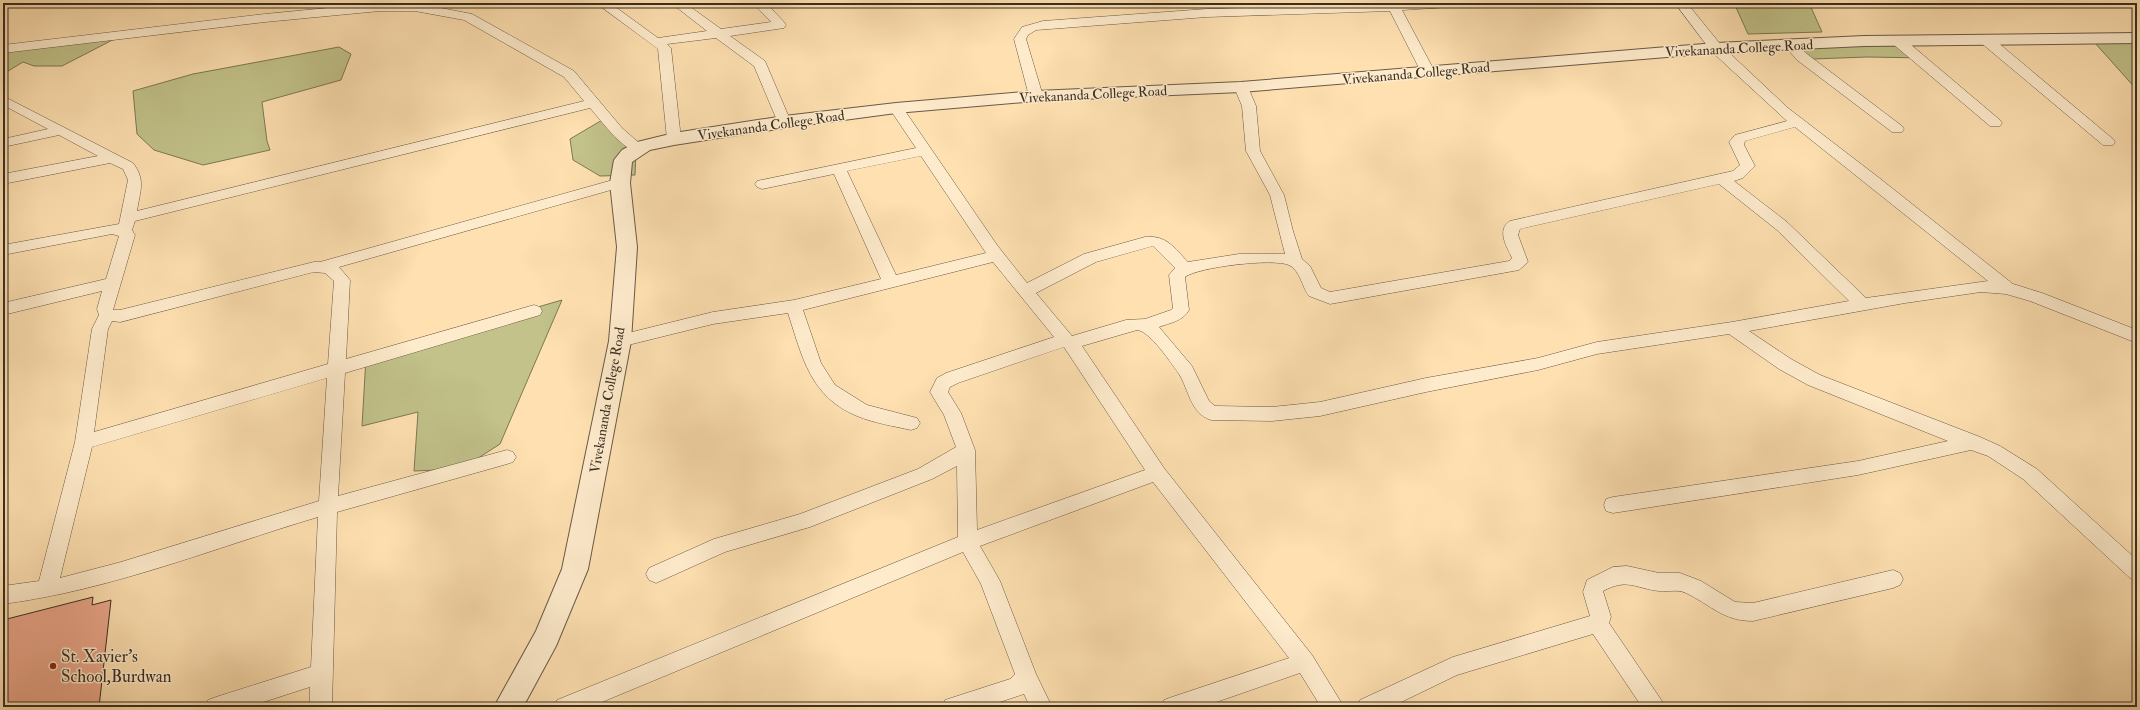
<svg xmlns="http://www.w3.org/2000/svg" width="2140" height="710" font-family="'IM FELL Double Pica',serif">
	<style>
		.green { fill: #c2c28a; stroke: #7d7856 }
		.building { fill: #eba78b; stroke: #382e22 }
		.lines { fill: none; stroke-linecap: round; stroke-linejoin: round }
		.minor-casing { stroke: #6a5a46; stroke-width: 1 }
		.tertiary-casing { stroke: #6a5a46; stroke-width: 2 }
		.minor { fill: #feebcc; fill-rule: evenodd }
		.tertiary { fill: #feebcc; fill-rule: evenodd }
		.poi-dot { fill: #8f2418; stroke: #feebcc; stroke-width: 1.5 }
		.labels { text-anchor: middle; stroke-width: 3; stroke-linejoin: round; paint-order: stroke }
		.street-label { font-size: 14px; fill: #382e22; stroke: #feebcc }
		.near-poi-label { font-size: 17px; fill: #382e22; stroke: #feebcc; text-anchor: start }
	</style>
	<rect width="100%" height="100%" fill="#fee0b1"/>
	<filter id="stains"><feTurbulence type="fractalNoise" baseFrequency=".005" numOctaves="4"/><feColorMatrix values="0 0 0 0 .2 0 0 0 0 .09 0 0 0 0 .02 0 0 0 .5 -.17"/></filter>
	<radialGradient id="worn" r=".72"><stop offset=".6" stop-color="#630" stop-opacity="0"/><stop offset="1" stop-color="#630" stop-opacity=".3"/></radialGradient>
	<path class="green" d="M1734,3H1809L1822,32L1748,34Z
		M126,33L62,66H34L23,62L3,74V49Z
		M2095,43H2137V90Z
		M1910,44L1926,58L1867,57L1813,59L1799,48Z
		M339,47L351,54L341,80L262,102L267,141L270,150L203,165L154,150L137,134L133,91L193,74Z
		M609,116L636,151L635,175L600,176L573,160L570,139Z
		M562,300L500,444L461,469L414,471L418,412L362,426L366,357Z"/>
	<path class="building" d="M93,597L92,605L111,600L99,707H3V620Z"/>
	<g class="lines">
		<g class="minor-casing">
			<path id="minor" d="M380,3H415L472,14L574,71L622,128L646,149L644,152C627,157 601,120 590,108L135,221L132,230L135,235L113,310H120L314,262H320L620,178L625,180L627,183L625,186L339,267L350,280L346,359L534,305L540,307L542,311L540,315L345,373L338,496L507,450L513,452L516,457L513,462L507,464L337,512L332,707H310V687L248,707H205L208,700L216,697L311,667L318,517C214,548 111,590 3,604V586L39,581L75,442L92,329L99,315L97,309L102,291L3,315V303L106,279L119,236L112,234L3,255V245L119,224L128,180L123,169L110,163L3,184V174L98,156L59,135L3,147V139L48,129L3,105V96L133,163C146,180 140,191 137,211L584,101L564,77L464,20L415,11H380L265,22L3,53V45L265,14ZM314,272L325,273L334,281L328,364L94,432L108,329L112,321L120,322ZM327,378L319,501L121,562L60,578L92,447Z
				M596,3H610L658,38L707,31L671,3H685L721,29L771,22L753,3H766L784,22L786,25L784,28L730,36L765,61L791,122L789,125H779L754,66L716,38L667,44L671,48L681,139L679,142H669L667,139L658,49Z
				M1398,3H1456L1450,7L1402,10L1435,72L1433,75L1428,76L1421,72L1390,11L1207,17L1036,30L1028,35L1026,39L1043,96L1036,100L1029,96L1014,39L1022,27L1043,21L1207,9Z
				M1675,3H1687L1721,45L1788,108L1878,177L2013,284L2042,293L2137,330V343L2030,301L2006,294L1981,292L1905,303L1749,331L1791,359L1820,375L1980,437L2000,446L2037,469L2137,560V581L2130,578L2023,479L1988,456L1971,450L1858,475L1613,513L1606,511L1604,505L1606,499L1613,497L1858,461L1948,441L1808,385L1779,369L1729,334L1597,354L1538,370L1426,392L1320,416L1272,421L1211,420C1190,413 1189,390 1179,374C1171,363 1150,331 1137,330L1082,346L1164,468L1312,655L1344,707H1321L1300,673L1202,707H1161L1164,700L1172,697L1289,658L1153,482L980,546L1000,581L1036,674L1052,707H1030L1024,694L985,707H942L945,700L1010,679L1015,674L981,584L963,552L590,707H554L557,700L958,537L957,466L932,479L810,527L725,552L656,583L649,580L646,574L649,568L714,539L800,514L918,469L956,447L944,415L930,392L937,378L946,373L1054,337L993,262L803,310L821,363L835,385L867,405L917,418L920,423L917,428L911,430C893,426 874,423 857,416C810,397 802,356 788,313L713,324L620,347L614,345L612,341L614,337L620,335L713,312L794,300L881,279L834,174L762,189L757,187L755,184L757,181L916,148L889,108L896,104L901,105L997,245L1027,283L1084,254L1145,237C1167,235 1174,248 1188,262L1239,254H1285L1270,195L1246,151L1242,106L1234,87L1241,83L1248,87L1256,106L1260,151L1284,195L1293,231L1302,259L1310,266L1321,288L1330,292L1509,261L1512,258C1507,247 1496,230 1510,221L1733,171L1740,165L1729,142L1735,135L1787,121L1711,51ZM1795,127L1988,281L1866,298L1787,222L1734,181L1743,178L1755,166L1744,145L1745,141ZM921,156L986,253L896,275L847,171ZM1719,184L1777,230L1849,301L1732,322L1597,342L1538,358L1426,378L1320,402L1272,407L1215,406L1209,401L1192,366L1159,327C1170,323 1183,321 1189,310L1185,277C1198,267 1273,258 1289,265C1300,270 1302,287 1309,296L1330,304L1519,270L1528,262L1518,235L1520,229ZM1153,246L1175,268L1169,275L1173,308L1171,310L1145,319L1126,320L1072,336L1036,293L1096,262ZM1064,347L1145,470L977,530L975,450L961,413L948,392L950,387L958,383Z
				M1985,35L1990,36L2113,139L2115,142L2113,145H2103L1980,42L1979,39Z
				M1898,37L1903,38L2000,120L2002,123L2000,126H1990L1893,44L1892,41Z
				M1790,41L1795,42L1807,54L1902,126L1904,129L1902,132H1892L1797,60L1784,45Z
				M1627,566L1659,573H1680L1701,581L1735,602L1753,603L1893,570L1900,573L1903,579L1900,585L1893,588L1753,621C1723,621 1711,605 1686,593C1678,589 1668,592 1659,591C1634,588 1628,578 1603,591L1611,617L1609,623L1666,707H1642L1593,634L1457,675L1391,707H1357L1360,700L1453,657L1590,616L1583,592L1587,580L1613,567Z"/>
		</g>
		<g class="tertiary-casing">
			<path id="tertiary" d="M2137,33V43L1864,46L1716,53L1241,92L1036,101L896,113L784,128L674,145L650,150L632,162L630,183L637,247L631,341L588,569L556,646L523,707H494L536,631L562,569L609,341L617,247L610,183L614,160L622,150L637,142L674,133L784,116L896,103L1036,91L1241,82L1716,43L1864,36Z"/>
		</g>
		<use href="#minor" class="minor"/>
		<use href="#tertiary" class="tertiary"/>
	</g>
	<circle class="poi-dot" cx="53" cy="666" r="4"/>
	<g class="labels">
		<g class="street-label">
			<text transform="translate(1739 48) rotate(-3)" y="5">Vivekananda College Road</text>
			<text transform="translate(1416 73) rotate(-5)" y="5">Vivekananda College Road</text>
			<text transform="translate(1093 94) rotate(-3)" y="5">Vivekananda College Road</text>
			<text transform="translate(771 125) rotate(-8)" y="5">Vivekananda College Road</text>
			<text transform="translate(607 400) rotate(-80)" y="5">Vivekananda College Road</text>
		</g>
		<g class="near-poi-label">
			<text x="61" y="662">St. Xavier's<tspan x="61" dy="20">School,Burdwan</tspan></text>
		</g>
	</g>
	<rect width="2140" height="710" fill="none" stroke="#fee0b1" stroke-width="16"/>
	<rect x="4" y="4" width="2132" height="702" fill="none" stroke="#382e22" stroke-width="2"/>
	<rect x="8" y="8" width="2124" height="694" fill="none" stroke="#382e22"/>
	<rect width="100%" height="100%" filter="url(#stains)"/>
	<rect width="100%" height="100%" fill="url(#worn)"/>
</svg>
